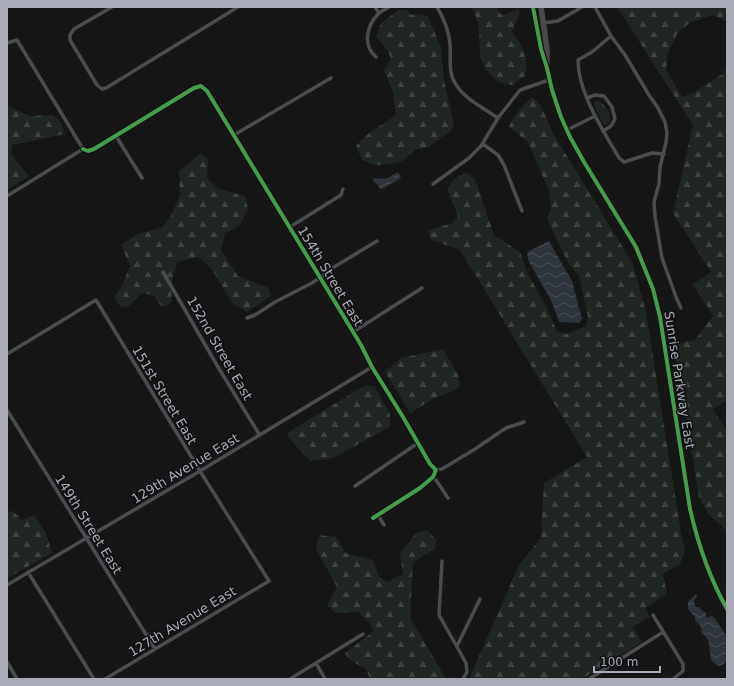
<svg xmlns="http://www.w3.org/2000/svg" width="734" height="686" font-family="'DejaVu Sans',sans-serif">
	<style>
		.grass { fill: url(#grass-tufts) }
		.forest { fill: url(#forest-firs) }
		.water { fill: url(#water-waves) }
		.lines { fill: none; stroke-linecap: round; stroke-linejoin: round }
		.street { stroke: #4b4c4f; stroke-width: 3.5 }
		.secondary { stroke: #4a4a4d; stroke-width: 5.5 }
		.cycleway-casing { stroke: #101012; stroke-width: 6 }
		.cycleway { stroke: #469c4c; stroke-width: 4 }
		.labels { text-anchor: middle; stroke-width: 3; stroke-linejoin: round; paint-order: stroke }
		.street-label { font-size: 13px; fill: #a9acb6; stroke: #101012 }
	</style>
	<defs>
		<pattern id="grass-tufts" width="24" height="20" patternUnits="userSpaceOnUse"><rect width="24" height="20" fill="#202621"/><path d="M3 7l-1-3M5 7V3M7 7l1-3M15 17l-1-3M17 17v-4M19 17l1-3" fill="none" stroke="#3e433f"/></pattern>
		<pattern id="forest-firs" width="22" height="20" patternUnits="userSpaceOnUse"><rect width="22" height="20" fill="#202621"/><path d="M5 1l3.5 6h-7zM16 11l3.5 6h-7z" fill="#3e433f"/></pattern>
		<pattern id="water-waves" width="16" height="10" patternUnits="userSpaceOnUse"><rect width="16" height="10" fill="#2e343b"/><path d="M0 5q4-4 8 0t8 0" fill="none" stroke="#494f55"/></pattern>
	</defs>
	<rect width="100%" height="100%" fill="#161616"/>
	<path class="grass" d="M598,100C605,105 611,111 610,120L606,125L603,124L594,105V102Z"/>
	<path class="forest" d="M471,7H497L500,14L504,15L518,9L520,12L512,31C523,49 529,54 525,76L513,85C501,84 501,84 492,76C471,57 485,40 476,18C475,14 472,11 471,7Z
		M617,7H727V22L713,15L691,22L678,32L668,53L666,69L682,97L693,93L724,73L727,65V400L713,409L727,431V532L721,525L708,514L699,497L674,344L695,340L713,316L693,284L711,272L673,213L693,125Z
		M399,10H407L411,15L420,14L428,16L441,48L444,80L454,125L451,130L429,147L415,150L402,161L390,164L375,165L362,160L356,146L368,134L396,115L393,92L384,70L391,60C389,49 382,45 376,36L382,22Z
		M533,97C544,106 548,125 556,138L633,264L646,312L681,533L685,551L680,564L663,574L667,594L645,608L650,617L633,627L642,642L582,679H469L519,565L541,538L544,483L587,457L460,250L431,240L428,230L453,223L458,216L447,189L453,180L466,172L475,179L494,235L520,252L528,274L546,306L557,331L566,334L586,326L588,317L579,276L568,263L547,219L551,207L549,191L528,142L509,127C515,114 522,105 533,97Z
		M7,105L29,116L53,115L61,122L65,134L13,145L11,154L29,176L7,190Z
		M201,153L208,160L207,179L219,189L245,196L248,209L240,225L225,234L221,250L238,276L269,288L271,296L247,312L233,304L211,268L198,257L177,262L173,276L171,303L162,307L153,295L142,293L129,306L121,308L114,297L122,286L130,266L121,245L136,235L162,227L171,216L180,195L179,171Z
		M443,349L458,375L460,387L453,391L433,399L410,413L385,372L401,358Z
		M365,385L374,386L390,414V427L333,458L310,461L288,437L287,433Z
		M13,511L22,520L34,515L46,533L52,553L8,578L7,512Z
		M427,530L437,540L435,549L413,562L410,617L446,679H370L366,669L351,661L345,653L374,631L368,621L358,612L336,613L327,605L337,587L316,549L319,535L336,537L346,553L373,560L379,577L387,582L403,574L400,554L415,534Z"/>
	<path class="water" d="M398,172L401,178L384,188L380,189L378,185L373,181V178C387,179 386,180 398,172Z
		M549,241L572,281L582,319L579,323L559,322L551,300L528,260L527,252Z
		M696,594L697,596C694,600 693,603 696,607H699L702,611L706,613V616L708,618L711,616L714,617L727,637V661L722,665L718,666C716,664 712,662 711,659C709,652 711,637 702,634L701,627L695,620V616L693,615L691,612L688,609V602Z"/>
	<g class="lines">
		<path class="street" d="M112,7L74,29L70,35V40L97,85L102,89L106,88L238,7
			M375,7L379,13
			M437,7C444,19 449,30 450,44C451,57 448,72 455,83C464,99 484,108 498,118
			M595,7L611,36L625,55L649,95L658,108L665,122L667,133L666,142L660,167L659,184L654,202L655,216L662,258L676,297L681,308
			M543,23L558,21L582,7
			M611,36L592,52L578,60C578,93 603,130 619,158L624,162L652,153L664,154
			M7,43L17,40L83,149
			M376,57C362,45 367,26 378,14C381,11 386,9 389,7
			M587,98L595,95L604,96L612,107L615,119L611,126L603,131
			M567,130L595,116
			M234,135L331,78
			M116,136L142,178
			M483,144L498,155L504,165L522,211
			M83,149L88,151L94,149L194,88L201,86L207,91L361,345L372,367L403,417L430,464L436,470L433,477L420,488L373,518
			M433,184L469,158L481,146L498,118L520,90L549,80
			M7,196L83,149
			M290,227L341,195L343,189
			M163,272L218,367L259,434
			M247,318L255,315L275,302L310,284L320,278L329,270L377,241
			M353,332L422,288
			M7,354L96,300L200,471L269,581L105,679
			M7,410L155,649
			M436,470L442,469L475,449L506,428L524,422
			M433,477L436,480L448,498
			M355,486L418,443
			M378,515L384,525
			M442,561L439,615L466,663L467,672L463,679
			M28,572L94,679
			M7,585L200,471L372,367
			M653,615L683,664V671L673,679
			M457,646L480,599
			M7,662L17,679
			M316,663L325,679
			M290,679L363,634
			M589,679L663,632"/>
		<path class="secondary" d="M533,7L541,49L547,68L552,90L561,117L570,137L584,162L636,247L653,289L660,317L690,509C698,544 709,577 727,609
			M541,7L547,49V63"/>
		<g class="cycleway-casing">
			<path id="cycleway" d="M533,7L541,49L547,68L552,90L561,117L570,137L584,162L636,247L653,289L660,317L690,509C698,544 709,577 727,609
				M83,149L88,151L94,149L194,88L201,86L207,91L361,345L372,367L403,417L430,464L436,470L433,477L420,488L373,518"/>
		</g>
		<use href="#cycleway" class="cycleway"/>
	</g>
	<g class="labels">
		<g class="street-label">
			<text transform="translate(331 276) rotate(59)" y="5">154th Street East</text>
			<text transform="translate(220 348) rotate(60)" y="5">152nd Street East</text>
			<text transform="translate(680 380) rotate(81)" y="5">Sunrise Parkway East</text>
			<text transform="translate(165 395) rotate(59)" y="5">151st Street East</text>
			<text transform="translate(185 468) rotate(-31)" y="5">129th Avenue East</text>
			<text transform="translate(89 524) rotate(58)" y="5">149th Street East</text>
			<text transform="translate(182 621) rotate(-31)" y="5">127th Avenue East</text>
		</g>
	</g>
	<rect width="734" height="686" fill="none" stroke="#a9acb6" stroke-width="16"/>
	<path d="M594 666v6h66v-6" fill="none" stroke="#a9acb6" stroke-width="2"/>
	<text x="600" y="666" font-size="12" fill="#a9acb6" stroke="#101012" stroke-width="3" paint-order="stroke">100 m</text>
</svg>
